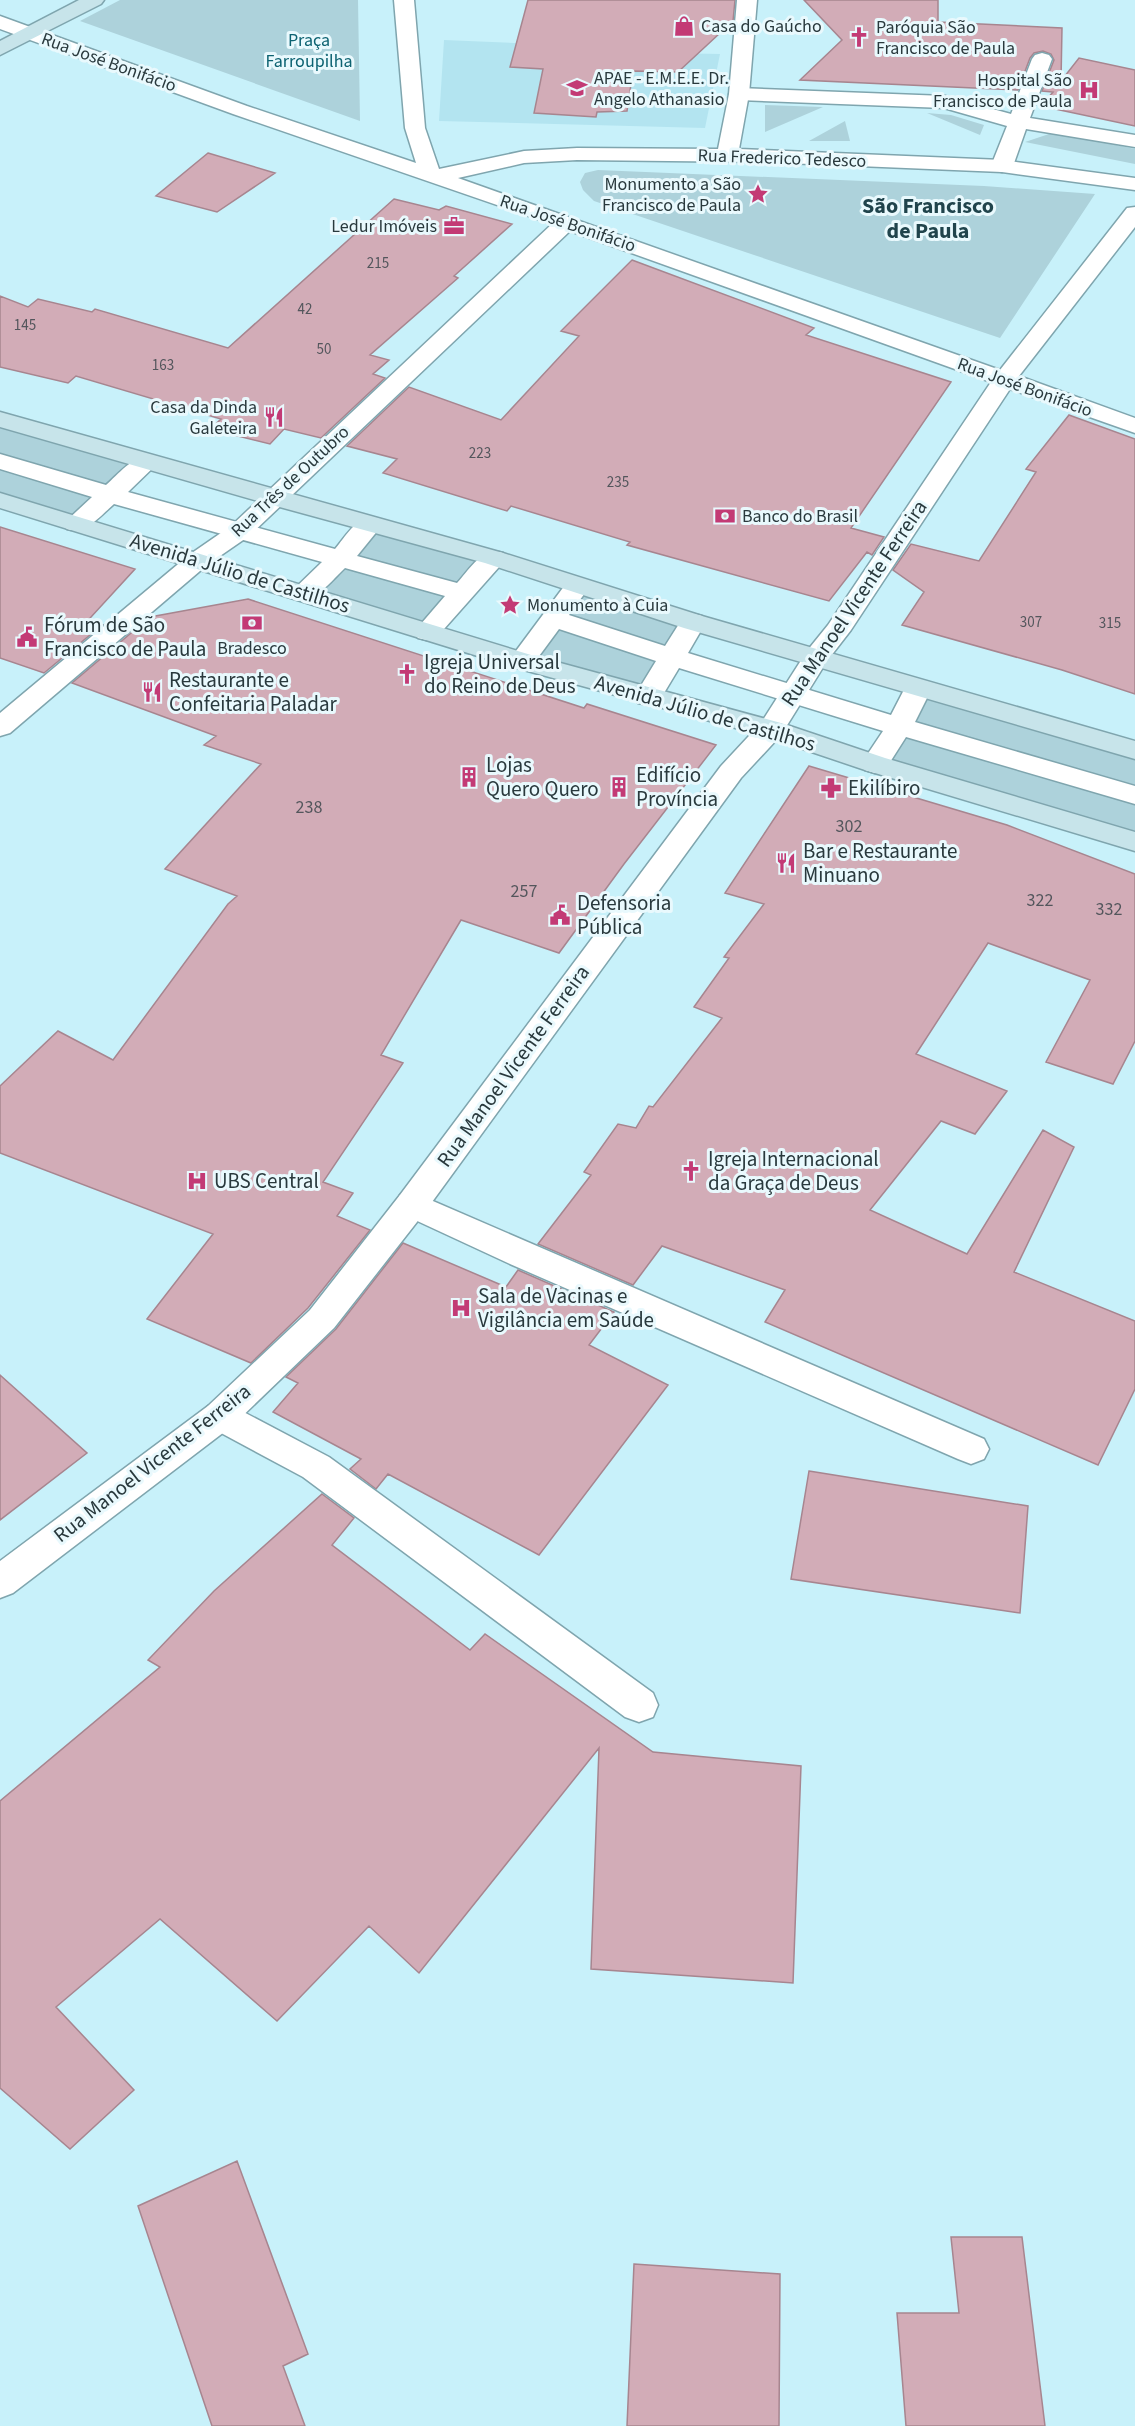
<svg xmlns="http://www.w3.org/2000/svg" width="1135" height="2426" font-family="'Source Sans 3',sans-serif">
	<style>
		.built { fill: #b3e4f0 }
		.green { fill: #add2db }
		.building { fill: #d2acb7; stroke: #a7858f; stroke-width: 1.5 }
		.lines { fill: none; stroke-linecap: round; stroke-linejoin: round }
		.service-casing { stroke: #7fa5ae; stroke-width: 3 }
		.pedestrian-casing { stroke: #7fa5ae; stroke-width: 3 }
		.minor-casing { stroke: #7fa5ae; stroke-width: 3 }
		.secondary-casing { stroke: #7fa5ae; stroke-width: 3 }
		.service { fill: #fff; fill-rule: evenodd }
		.pedestrian { fill: #fff; fill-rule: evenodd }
		.minor { fill: #fff; fill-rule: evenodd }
		.secondary { fill: #c7e4ea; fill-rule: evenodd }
		.labels { text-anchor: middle; stroke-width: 6; stroke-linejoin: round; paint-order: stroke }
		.far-number-label { font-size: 15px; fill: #53565c }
		.far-poi-label { font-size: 18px; fill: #29393d; stroke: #e9f9fd; text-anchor: start }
		.far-park-label { font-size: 18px; fill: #0c6271; stroke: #e9f9fd }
		.far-street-label { font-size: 18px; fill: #29393d; stroke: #e9f9fd }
		.number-label { font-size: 18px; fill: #53565c }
		.street-label { font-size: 21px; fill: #29393d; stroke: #e9f9fd }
		.poi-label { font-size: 21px; fill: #29393d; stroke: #e9f9fd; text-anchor: start }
		.far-district-label { font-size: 22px; font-weight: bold; fill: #20444c; stroke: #e9f9fd }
	</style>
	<rect width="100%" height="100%" fill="#c8f1fa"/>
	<path class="built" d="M444,40L610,47L612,52L720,54L705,128L439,121Z"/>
	<path class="green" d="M120,0H358L360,121L80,21Z
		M765,105L823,107L765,132Z
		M927,113L951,115L984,125L980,135Z
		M845,121L850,141H809Z
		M1055,132L1135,149V164L1025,142Z
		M598,170L984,186L1095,194L1000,338L594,201L583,190L580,182L585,173Z
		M0,419L147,462L76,524L0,500Z
		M370,524L494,558L427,632L304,592Z
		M577,586L693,622L648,697L522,661Z
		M918,688L1135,749V842L875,764Z"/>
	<path class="building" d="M528,0H735L733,21L678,72L633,71L627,111L597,112L596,117L534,113L543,69L510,67Z
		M804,0H938V22L1062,28L1061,81L1079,58L1135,70V126L1041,106L1053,92L1042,91L1054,60L1051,54L1043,51L1034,53L1030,58L1018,90L800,80L842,40Z
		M208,153L275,173L217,212L156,196Z
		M394,199L439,210L446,206L512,224L454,276L458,278L370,355L389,360L373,374L385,378L321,438L284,429L270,444L210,429L221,419L76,376L68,383L0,367V296L28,307L38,299L92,312L95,309L228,348Z
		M632,260L814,328L806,335L951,382L851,528L884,537L872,555L867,552L829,601L627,545L630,542L511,506L507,511L383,473L397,459L347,446L409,387L501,420L579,336L561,331Z
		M1069,415L1135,439V694L1062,670L902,625L924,592L893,570L911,544L979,561L1036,472L1026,469Z
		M0,527L135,569L80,629L102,625L44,673L0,658Z
		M248,599L584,708L587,704L716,745L624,864L559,953L461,920L381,1055L403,1063L323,1182L353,1193L337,1216L370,1230L308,1308L251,1363L147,1319L213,1234L0,1153V1086L58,1031L113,1060L228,904L237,896L165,869L261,764L204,745L216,736L72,683L150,617Z
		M809,766L1007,825L1135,874V1041L1113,1084L1046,1062L1090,980L988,943L916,1054L1007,1091L975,1134L941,1121L870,1210L967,1254L1043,1130L1074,1147L1014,1272L1135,1321V1389L1098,1465L765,1322L785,1290L662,1246L633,1285L538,1244L591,1175L584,1172L618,1124L636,1128L649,1106L653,1107L722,1018L694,1007L729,958L724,957L764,904L725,893Z
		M403,1243L506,1287L518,1270L614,1312L589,1345L668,1385L539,1555L388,1474L376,1489L350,1469L361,1459L273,1412L298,1383L286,1377L336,1329Z
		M0,1375L87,1453L0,1520Z
		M809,1471L1028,1506L1020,1613L791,1579Z
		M322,1494L354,1518L332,1545L470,1650L485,1634L653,1752L801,1766L793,1983L591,1969L599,1748L419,1973L369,1926L277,2021L160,1919L56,2007L134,2090L70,2149L0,2088V1801L160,1667L148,1660L214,1591Z
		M237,2161L308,2354L283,2366L305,2426H212L138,2206Z
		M951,2237H1022L1045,2426H906L897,2313H959Z
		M634,2264L780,2274L779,2426H627Z"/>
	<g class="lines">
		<g class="service-casing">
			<path id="service" d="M1042,53L1049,55L1052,59L1030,118L1135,135V147L1026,129L1013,166L1009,170L1002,172L995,170L991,166L1007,126L944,108L739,100L732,98L729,94L732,90L739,88L945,96L1011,114L1032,59L1035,55Z
				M412,1192L984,1439L989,1449L984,1459L971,1464L958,1459L510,1264L400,1213L396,1204L400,1195Z
				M220,1402L232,1406L329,1457L653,1693L658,1705L653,1717L639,1722L625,1717L303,1477L208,1426L202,1416L208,1406Z"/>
		</g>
		<g class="pedestrian-casing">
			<path id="pedestrian" d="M0,454L106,485C120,473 135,452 156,457L159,462L128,492L335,549C347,535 358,513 379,519L383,524L357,556L457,583C470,569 482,547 503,553L507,558L436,638L427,640L418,638L414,632L445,596L345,568C330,582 316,603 295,598L291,592L322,562L114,504C100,516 87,534 67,529L63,524L92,497L0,469Z
				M577,578L586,581L590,586L569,615L665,646L684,616L693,614L702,616L706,622L688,653L891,715L908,682L918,680L928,682L932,688L915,722L1135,786V804L906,737L885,770L875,773L865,770L861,764L883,731L679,668L658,703L648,705L638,703L634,697L656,661L559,629L531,667L522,669L513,667L509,661L513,655L568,581Z"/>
		</g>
		<g class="minor-casing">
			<path id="minor" d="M394,0H414L425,128L439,169L524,151L577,148L718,149L729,94L737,0H757L749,94L739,149L1002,160L1135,178V190L1002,172L761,162L577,160L524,163L458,178L1000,370L1127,208L1135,207V227L1019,376L1135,418V433L1010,389L851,630L827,661L781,735L741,778L424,1213L334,1328L232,1426L13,1593L0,1598V1561L208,1406L310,1310L400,1195L721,766L761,723L807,651L828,625L991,382L570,231L249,536L207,565L10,733L0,736V713L189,555L231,526L552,224L233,114L0,29V16L247,106L416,163L405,128Z"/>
		</g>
		<g class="secondary-casing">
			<path id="secondary" d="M79,0H104L101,4L0,55V41Z
				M0,412L503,553L702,616L1135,741V759L684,628L485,563L265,503L0,427Z
				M0,493L531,655L781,723L885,758L1135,832V851L865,770L761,735L513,667L0,508Z"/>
		</g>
		<use href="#service" class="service"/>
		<use href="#pedestrian" class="pedestrian"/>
		<use href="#minor" class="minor"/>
		<use href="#secondary" class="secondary"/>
	</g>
	<defs>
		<g id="shop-bare" transform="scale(1.62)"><path d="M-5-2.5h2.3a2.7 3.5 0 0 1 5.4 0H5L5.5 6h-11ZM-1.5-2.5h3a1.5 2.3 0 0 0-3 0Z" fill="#c33a75" stroke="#e9f9fd" stroke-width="2.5" paint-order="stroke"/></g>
		<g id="church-bare" transform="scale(1.62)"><path d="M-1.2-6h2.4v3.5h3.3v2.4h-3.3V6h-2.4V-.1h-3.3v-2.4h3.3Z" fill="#c33a75" stroke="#e9f9fd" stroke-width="2.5" paint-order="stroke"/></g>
		<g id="school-bare" transform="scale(1.62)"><path d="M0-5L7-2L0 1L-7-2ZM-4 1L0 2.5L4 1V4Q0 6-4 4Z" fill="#c33a75" stroke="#e9f9fd" stroke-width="2.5" paint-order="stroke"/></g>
		<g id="hospital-bare" transform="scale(1.62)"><path d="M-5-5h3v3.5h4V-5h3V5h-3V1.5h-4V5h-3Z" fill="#c33a75" stroke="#e9f9fd" stroke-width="2.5" paint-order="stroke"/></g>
		<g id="sight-bare" transform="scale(1.62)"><path d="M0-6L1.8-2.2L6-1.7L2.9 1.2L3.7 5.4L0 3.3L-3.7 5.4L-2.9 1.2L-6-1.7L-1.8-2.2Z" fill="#c33a75" stroke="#e9f9fd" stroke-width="2.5" paint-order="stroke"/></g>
		<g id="office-bare" transform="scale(1.62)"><path d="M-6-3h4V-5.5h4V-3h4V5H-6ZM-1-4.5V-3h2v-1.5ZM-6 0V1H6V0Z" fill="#c33a75" stroke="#e9f9fd" stroke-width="2.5" paint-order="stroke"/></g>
		<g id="restaurant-bare" transform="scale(1.62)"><path d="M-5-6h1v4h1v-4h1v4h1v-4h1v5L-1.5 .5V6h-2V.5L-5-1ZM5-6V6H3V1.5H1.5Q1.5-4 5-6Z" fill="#c33a75" stroke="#e9f9fd" stroke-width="2.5" paint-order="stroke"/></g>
		<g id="bank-bare" transform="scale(1.62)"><path d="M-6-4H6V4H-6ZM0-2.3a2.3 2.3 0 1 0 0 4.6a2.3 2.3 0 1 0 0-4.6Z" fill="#c33a75" stroke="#e9f9fd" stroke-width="2.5" paint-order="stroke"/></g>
		<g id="civic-bare" transform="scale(1.62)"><path d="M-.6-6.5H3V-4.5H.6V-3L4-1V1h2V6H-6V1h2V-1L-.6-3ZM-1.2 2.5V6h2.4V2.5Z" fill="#c33a75" stroke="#e9f9fd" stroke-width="2.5" paint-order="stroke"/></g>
		<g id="building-bare" transform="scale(1.62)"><path d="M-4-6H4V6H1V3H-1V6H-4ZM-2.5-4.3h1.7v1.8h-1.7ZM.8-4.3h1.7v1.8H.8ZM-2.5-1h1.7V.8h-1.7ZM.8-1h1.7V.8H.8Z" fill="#c33a75" stroke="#e9f9fd" stroke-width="2.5" paint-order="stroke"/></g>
		<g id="pharmacy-bare" transform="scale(1.62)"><path d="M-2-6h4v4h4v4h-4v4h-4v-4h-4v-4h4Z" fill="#c33a75" stroke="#e9f9fd" stroke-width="2.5" paint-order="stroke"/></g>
	</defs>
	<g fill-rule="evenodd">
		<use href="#shop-bare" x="684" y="26"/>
		<use href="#church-bare" x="859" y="37"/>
		<use href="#school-bare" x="577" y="88"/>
		<use href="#hospital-bare" x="1089" y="90"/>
		<use href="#sight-bare" x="758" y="194"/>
		<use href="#office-bare" x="454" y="226"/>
		<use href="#restaurant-bare" x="274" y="417"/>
		<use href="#bank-bare" x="725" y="516"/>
		<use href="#sight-bare" x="510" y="605"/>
		<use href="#bank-bare" x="252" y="623"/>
		<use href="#civic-bare" x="27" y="637"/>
		<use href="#church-bare" x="407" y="674"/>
		<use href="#restaurant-bare" x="152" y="692"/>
		<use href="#building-bare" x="469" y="777"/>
		<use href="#building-bare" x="619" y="787"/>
		<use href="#pharmacy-bare" x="831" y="788"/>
		<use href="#restaurant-bare" x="786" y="863"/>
		<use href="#civic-bare" x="560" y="915"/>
		<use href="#church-bare" x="691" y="1171"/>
		<use href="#hospital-bare" x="197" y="1181"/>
		<use href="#hospital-bare" x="461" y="1308"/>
	</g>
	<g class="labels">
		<g class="far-number-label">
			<text x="378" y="268">215</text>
			<text x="305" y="314">42</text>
			<text x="25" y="330">145</text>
			<text x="324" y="354">50</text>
			<text x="163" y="370">163</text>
			<text x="480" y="458">223</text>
			<text x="618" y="487">235</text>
			<text x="1031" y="627">307</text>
			<text x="1110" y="628">315</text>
		</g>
		<g class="far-poi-label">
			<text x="701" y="32">Casa do Gaúcho</text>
			<text x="876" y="33">Paróquia São<tspan x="876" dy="21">Francisco de Paula</tspan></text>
			<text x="594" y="84">APAE - E.M.E.E. Dr.<tspan x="594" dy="21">Angelo Athanasio</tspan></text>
			<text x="1072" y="86" text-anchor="end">Hospital São<tspan x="1072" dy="21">Francisco de Paula</tspan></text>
			<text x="741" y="190" text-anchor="end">Monumento a São<tspan x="741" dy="21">Francisco de Paula</tspan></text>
			<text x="437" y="232" text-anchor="end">Ledur Imóveis</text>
			<text x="257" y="413" text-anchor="end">Casa da Dinda<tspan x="257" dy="21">Galeteira</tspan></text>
			<text x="742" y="522">Banco do Brasil</text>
			<text x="527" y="611">Monumento à Cuia</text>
			<text x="252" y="654" text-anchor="middle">Bradesco</text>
		</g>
		<g class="far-park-label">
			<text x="309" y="46">Praça<tspan x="309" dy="21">Farroupilha</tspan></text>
		</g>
		<g class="far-street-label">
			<text transform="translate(109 62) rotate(20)" y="6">Rua José Bonifácio</text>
			<text transform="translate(782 158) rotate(2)" y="6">Rua Frederico Tedesco</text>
			<text transform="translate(568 223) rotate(19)" y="6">Rua José Bonifácio</text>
			<text transform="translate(1025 387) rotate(20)" y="6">Rua José Bonifácio</text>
			<text transform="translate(290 481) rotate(-43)" y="6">Rua Três de Outubro</text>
		</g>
		<g class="number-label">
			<text x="309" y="813">238</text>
			<text x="849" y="832">302</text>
			<text x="524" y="897">257</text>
			<text x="1040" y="906">322</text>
			<text x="1109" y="915">332</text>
		</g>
		<g class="street-label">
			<text transform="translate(240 573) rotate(17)" y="7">Avenida Júlio de Castilhos</text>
			<text transform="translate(854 603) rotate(-56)" y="7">Rua Manoel Vicente Ferreira</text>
			<text transform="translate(705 713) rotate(16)" y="7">Avenida Júlio de Castilhos</text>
			<text transform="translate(513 1066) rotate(-54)" y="7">Rua Manoel Vicente Ferreira</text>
			<text transform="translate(152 1463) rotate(-38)" y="7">Rua Manoel Vicente Ferreira</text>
		</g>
		<g class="poi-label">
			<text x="44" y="632">Fórum de São<tspan x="44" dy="24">Francisco de Paula</tspan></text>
			<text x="424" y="669">Igreja Universal<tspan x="424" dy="24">do Reino de Deus</tspan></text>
			<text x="169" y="687">Restaurante e<tspan x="169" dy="24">Confeitaria Paladar</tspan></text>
			<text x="486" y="772">Lojas<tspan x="486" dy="24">Quero Quero</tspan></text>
			<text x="636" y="782">Edifício<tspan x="636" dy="24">Província</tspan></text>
			<text x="848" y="795">Ekilíbiro</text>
			<text x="803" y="858">Bar e Restaurante<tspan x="803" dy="24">Minuano</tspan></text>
			<text x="577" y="910">Defensoria<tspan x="577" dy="24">Pública</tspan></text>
			<text x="708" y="1166">Igreja Internacional<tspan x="708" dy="24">da Graça de Deus</tspan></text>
			<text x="214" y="1188">UBS Central</text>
			<text x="478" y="1303">Sala de Vacinas e<tspan x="478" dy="24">Vigilância em Saúde</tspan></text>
		</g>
		<g class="far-district-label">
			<text x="928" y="213">São Francisco<tspan x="928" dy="25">de Paula</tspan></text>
		</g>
	</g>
</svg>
